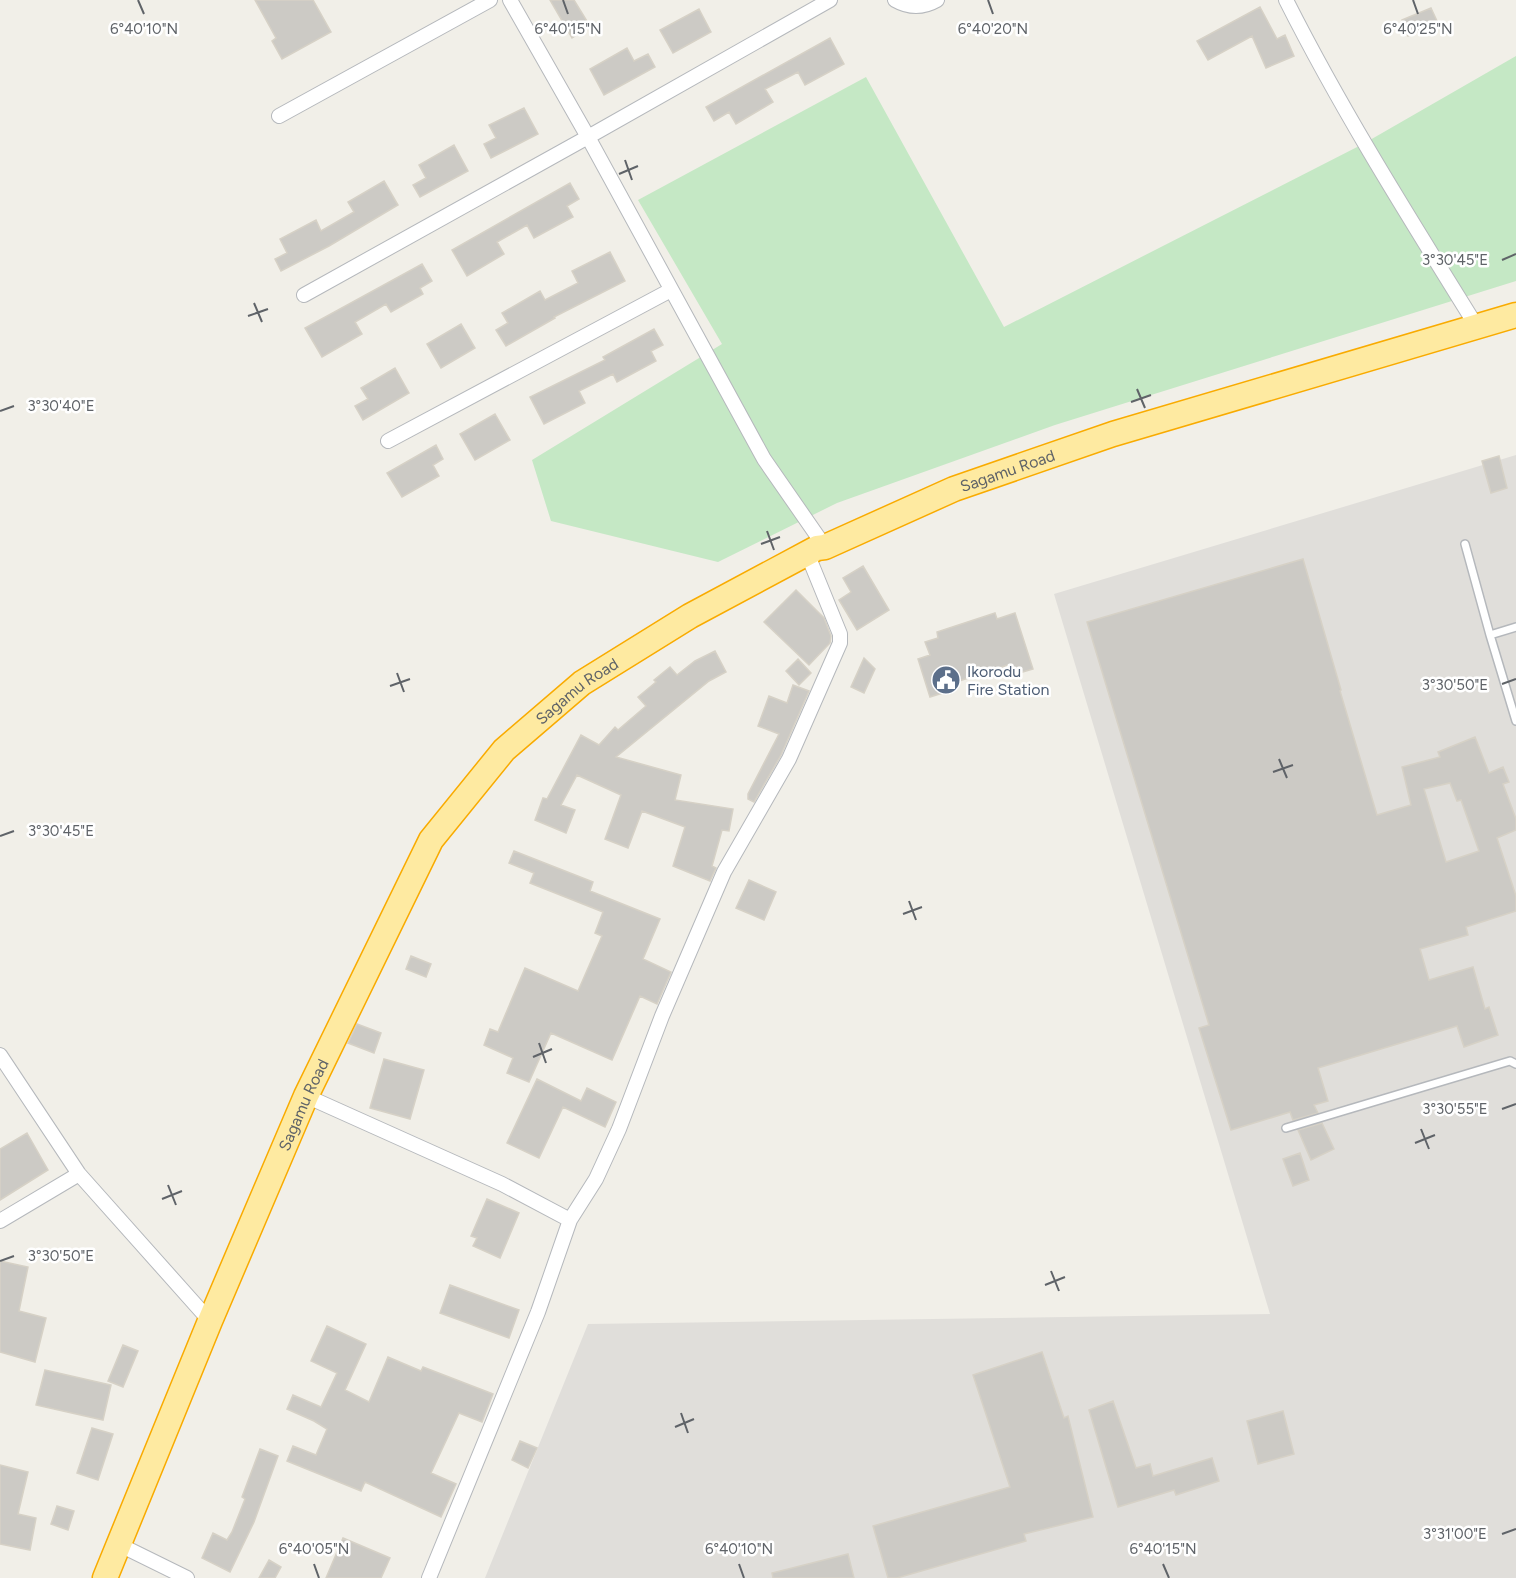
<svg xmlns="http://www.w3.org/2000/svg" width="1516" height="1578" font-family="Figtree,sans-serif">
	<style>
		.industrial { fill: #e0deda }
		.green { fill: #c5e8c5 }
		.building { fill: #cccac5; stroke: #d6d1c6; stroke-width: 1.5; fill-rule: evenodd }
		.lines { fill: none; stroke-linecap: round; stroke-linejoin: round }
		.service-casing { stroke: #b5b8bc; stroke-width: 10 }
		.minor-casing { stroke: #b5b8bc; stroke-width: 16 }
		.trunk-casing { stroke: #f9ab00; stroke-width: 27 }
		.service { stroke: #fff; stroke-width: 7 }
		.minor { stroke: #fff; stroke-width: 14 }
		.trunk { stroke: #feeaa1; stroke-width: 24 }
		.ticks { fill: none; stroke: #5f6368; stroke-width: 2 }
		.labels { text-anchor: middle; stroke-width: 5; stroke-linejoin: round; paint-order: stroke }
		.street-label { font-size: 16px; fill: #5f6368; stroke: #fff }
		.service-label { font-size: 16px; fill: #4e5e75; stroke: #fff; text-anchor: start }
		.ticks-label { font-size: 15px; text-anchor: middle; fill: #5f6368; stroke: #fff; stroke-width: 5; stroke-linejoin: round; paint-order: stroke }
	</style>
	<rect width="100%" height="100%" fill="#f1efe8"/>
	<path class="industrial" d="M1516,455V1578H485L588,1324L1270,1314L1054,594Z"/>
	<path class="green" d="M1516,56V281L1055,425L837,503L718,562L551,521L532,460L722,344L638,200L866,77L1004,327L1363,144Z"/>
	<path class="building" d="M255,0H313L331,32L282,59L272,41L276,38Z
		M550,0H574L590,26L572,38Z
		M1260,7L1277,39L1285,35L1294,56L1266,68L1252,36L1208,60L1197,41Z
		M1431,8L1438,23L1408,36L1402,20Z
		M699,9L711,32L673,53L660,30Z
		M830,38L844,64L805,85L798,72L765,89L773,102L736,124L729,112L714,121L706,107Z
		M627,48L634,61L648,54L655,67L604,95L590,69Z
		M524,108L538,134L491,158L484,144L496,138L489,125Z
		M454,145L468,171L420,197L413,185L426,178L419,165Z
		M384,181L398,205L329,246L281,271L275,259L287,253L280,239L316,220L321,231L354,212L348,202Z
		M570,183L579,199L567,206L573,217L534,238L527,225L497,242L504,254L467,276L452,250Z
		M610,252L625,281L554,317L555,318L506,346L496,330L508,323L502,313L540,291L545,300L578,283L572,271Z
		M422,264L432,281L420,288L423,294L391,312L386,304L355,322L362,334L322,357L305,328Z
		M461,324L475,348L441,368L427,344Z
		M654,329L663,345L651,351L656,361L617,382L613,374L579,391L585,403L544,424L530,397L605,360L603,357Z
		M395,368L409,393L363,420L355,406L368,399L361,388Z
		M495,414L510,440L475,460L460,434Z
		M436,445L443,459L433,465L439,476L402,497L387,473Z
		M1499,456L1507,488L1491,493L1482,461Z
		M1303,559L1341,690L1340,691L1377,815L1411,805L1402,767L1440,757L1438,752L1475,737L1489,773L1503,767L1509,782L1503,784L1516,819V830L1497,838L1516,896V911L1466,927L1468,935L1420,949L1429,980L1473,967L1485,1009L1489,1007L1498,1035L1464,1047L1457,1026L1318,1068L1328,1101L1314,1105L1318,1113L1293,1120L1290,1112L1231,1130L1199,1028L1209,1025L1087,622ZM1450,783L1457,801L1461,800L1479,851L1446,862L1424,789Z
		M863,566L889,610L857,630L839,600L851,592L843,578Z
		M796,590L824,618L831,636L830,643L809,665L764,622Z
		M995,613L997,619L1015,613L1033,669L1012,675L1008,665L944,686L946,692L930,697L918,659L930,655L925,642L938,638L937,632Z
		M715,651L726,672L709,681L616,757L681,775L675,800L733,809L729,831L722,830L712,866L716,868L710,881L673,866L685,827L642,811L628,848L605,839L621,795L577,775L561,805L575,810L566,833L535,820L543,798L547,799L581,735L599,745L615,727L618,730L646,706L638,697L656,682L654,680L670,667L677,675L695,661Z
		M864,658L875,669L864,693L851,687Z
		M798,659L811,673L799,685L786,671Z
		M793,685L809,691L781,755L754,802L748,799V794L779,734L758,726L769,696L787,703Z
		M514,851L593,882L590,891L660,919L643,959L671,972L657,1004L640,996L612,1060L551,1033L529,1082L507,1073L513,1058L484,1045L490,1029L498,1032L525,968L578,991L602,936L595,933L603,912L530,883L534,873L509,863Z
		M749,880L776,892L764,920L736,908Z
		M411,956L431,964L426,977L406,969Z
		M357,1024L381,1033L374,1053L348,1043Z
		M384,1059L424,1070L410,1119L370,1108Z
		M537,1079L581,1101L587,1088L616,1102L605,1127L563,1107L539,1158L507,1143Z
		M1322,1123L1334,1149L1311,1160L1298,1130Z
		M27,1133L48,1170L0,1200V1149Z
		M1300,1153L1309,1180L1293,1186L1283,1159Z
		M487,1199L519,1213L500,1258L473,1246L477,1238L471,1236Z
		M0,1261L28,1267L19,1311L46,1318L35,1362L0,1352Z
		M450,1285L519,1310L509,1338L440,1313Z
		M327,1326L366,1344L345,1390L369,1402L388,1357L421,1371L423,1367L493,1394L482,1422L459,1413L431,1473L456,1484L441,1517L365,1482L361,1491L287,1461L293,1446L316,1455L327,1429L314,1421L287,1409L293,1395L321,1407L337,1373L311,1361Z
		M123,1345L138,1351L123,1387L108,1381Z
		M1042,1352L1064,1418L1068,1416L1093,1517L1024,1534L1026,1541L897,1578H888L873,1526L1010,1487L973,1375Z
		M45,1370L111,1385L103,1420L36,1405Z
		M1113,1401L1136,1468L1150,1464L1153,1476L1212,1458L1219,1481L1176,1495L1174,1490L1118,1507L1089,1410Z
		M1283,1411L1294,1454L1258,1464L1247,1421Z
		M92,1428L113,1434L98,1480L77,1473Z
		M520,1441L537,1448L528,1468L512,1460Z
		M260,1449L278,1456L254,1522L230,1572L202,1558L213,1533L227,1540L232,1532L245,1499L242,1497Z
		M0,1465L28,1472L18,1514L36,1518L30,1550L0,1544Z
		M57,1506L74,1511L68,1530L51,1524Z
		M343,1538L390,1558L381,1578H326Z
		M848,1554L854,1578H773L772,1573Z
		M269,1560L281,1567L275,1578H259Z"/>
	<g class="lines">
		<g class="service-casing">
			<path id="service" d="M1465,544L1490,635L1516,721
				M1490,635L1516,627
				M1286,1128L1510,1061L1516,1064"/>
		</g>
		<g class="minor-casing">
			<path id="minor" d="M510,0L588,137L764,459L825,547
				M895,0C909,8 923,8 937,0
				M1286,0C1343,113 1410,219 1477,327
				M279,116L490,0
				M304,295L588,137L830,0
				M388,441L671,290
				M0,1055L79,1174L210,1321
				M306,1096L502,1184L570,1220
				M0,1221L79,1174
				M118,1544L187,1578
				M429,1578L538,1312L570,1220L596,1179L619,1129L662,1016L724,872L789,759L840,643V634L807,553"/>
		</g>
		<g class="trunk-casing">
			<g id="trunk">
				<path id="s1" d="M105,1578L210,1321L306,1096L431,840L504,750L582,683L690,616L817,548L825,547L954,489L1113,434L1516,315"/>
			</g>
		</g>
		<use href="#service" class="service"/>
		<use href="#minor" class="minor"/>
		<use href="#trunk" class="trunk"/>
	</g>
	<path class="ticks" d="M138,0L144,14M563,0L568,14M988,0L993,14M1413,0L1418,14M625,160L632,180M619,174L638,166M1502,260L1516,254M254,303L262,322M248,316L268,309M1137,389L1145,408M1131,402L1151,395M0,411L14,406M767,531L774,550M761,544L780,537M397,673L404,692M1502,684L1516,679M390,686L410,679M1279,759L1287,778M1273,772L1293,765M0,836L14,831M909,901L916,920M903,914L922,907M539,1043L546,1063M533,1057L552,1049M1502,1109L1516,1104M1421,1129L1429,1149M1415,1143L1435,1135M168,1185L176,1205M162,1199L182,1191M0,1261L14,1256M1051,1271L1059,1291M1045,1285L1065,1277M681,1413L688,1433M675,1427L694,1419M1502,1534L1516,1529M314,1564L319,1578M739,1564L744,1578M1163,1564L1169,1578"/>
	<defs>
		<g id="civic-disc" transform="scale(1.5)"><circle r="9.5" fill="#5c6f8a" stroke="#fff"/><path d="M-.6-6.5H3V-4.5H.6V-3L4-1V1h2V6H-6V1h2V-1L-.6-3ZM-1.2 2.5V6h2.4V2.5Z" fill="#fff"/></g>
	</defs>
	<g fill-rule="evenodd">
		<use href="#civic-disc" x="946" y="680"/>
	</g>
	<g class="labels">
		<g class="street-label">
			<text dy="6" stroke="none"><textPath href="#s1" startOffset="1503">Sagamu Road</textPath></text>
			<text dy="6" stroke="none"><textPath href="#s1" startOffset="1017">Sagamu Road</textPath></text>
			<text dy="6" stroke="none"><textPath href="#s1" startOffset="513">Sagamu Road</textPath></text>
		</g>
		<g class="service-label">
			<text x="967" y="677">Ikorodu<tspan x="967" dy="18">Fire Station</tspan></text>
		</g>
	</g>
	<g class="ticks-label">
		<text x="1418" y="34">6°40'25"N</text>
		<text x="144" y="34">6°40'10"N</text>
		<text x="568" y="34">6°40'15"N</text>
		<text x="993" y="34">6°40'20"N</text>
		<text x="1455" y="265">3°30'45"E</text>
		<text x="61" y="411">3°30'40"E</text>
		<text x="1455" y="690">3°30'50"E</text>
		<text x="61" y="836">3°30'45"E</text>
		<text x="1455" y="1114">3°30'55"E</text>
		<text x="61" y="1261">3°30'50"E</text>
		<text x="1455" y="1539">3°31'00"E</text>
		<text x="314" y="1554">6°40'05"N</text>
		<text x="739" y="1554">6°40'10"N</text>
		<text x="1163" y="1554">6°40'15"N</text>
	</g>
</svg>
